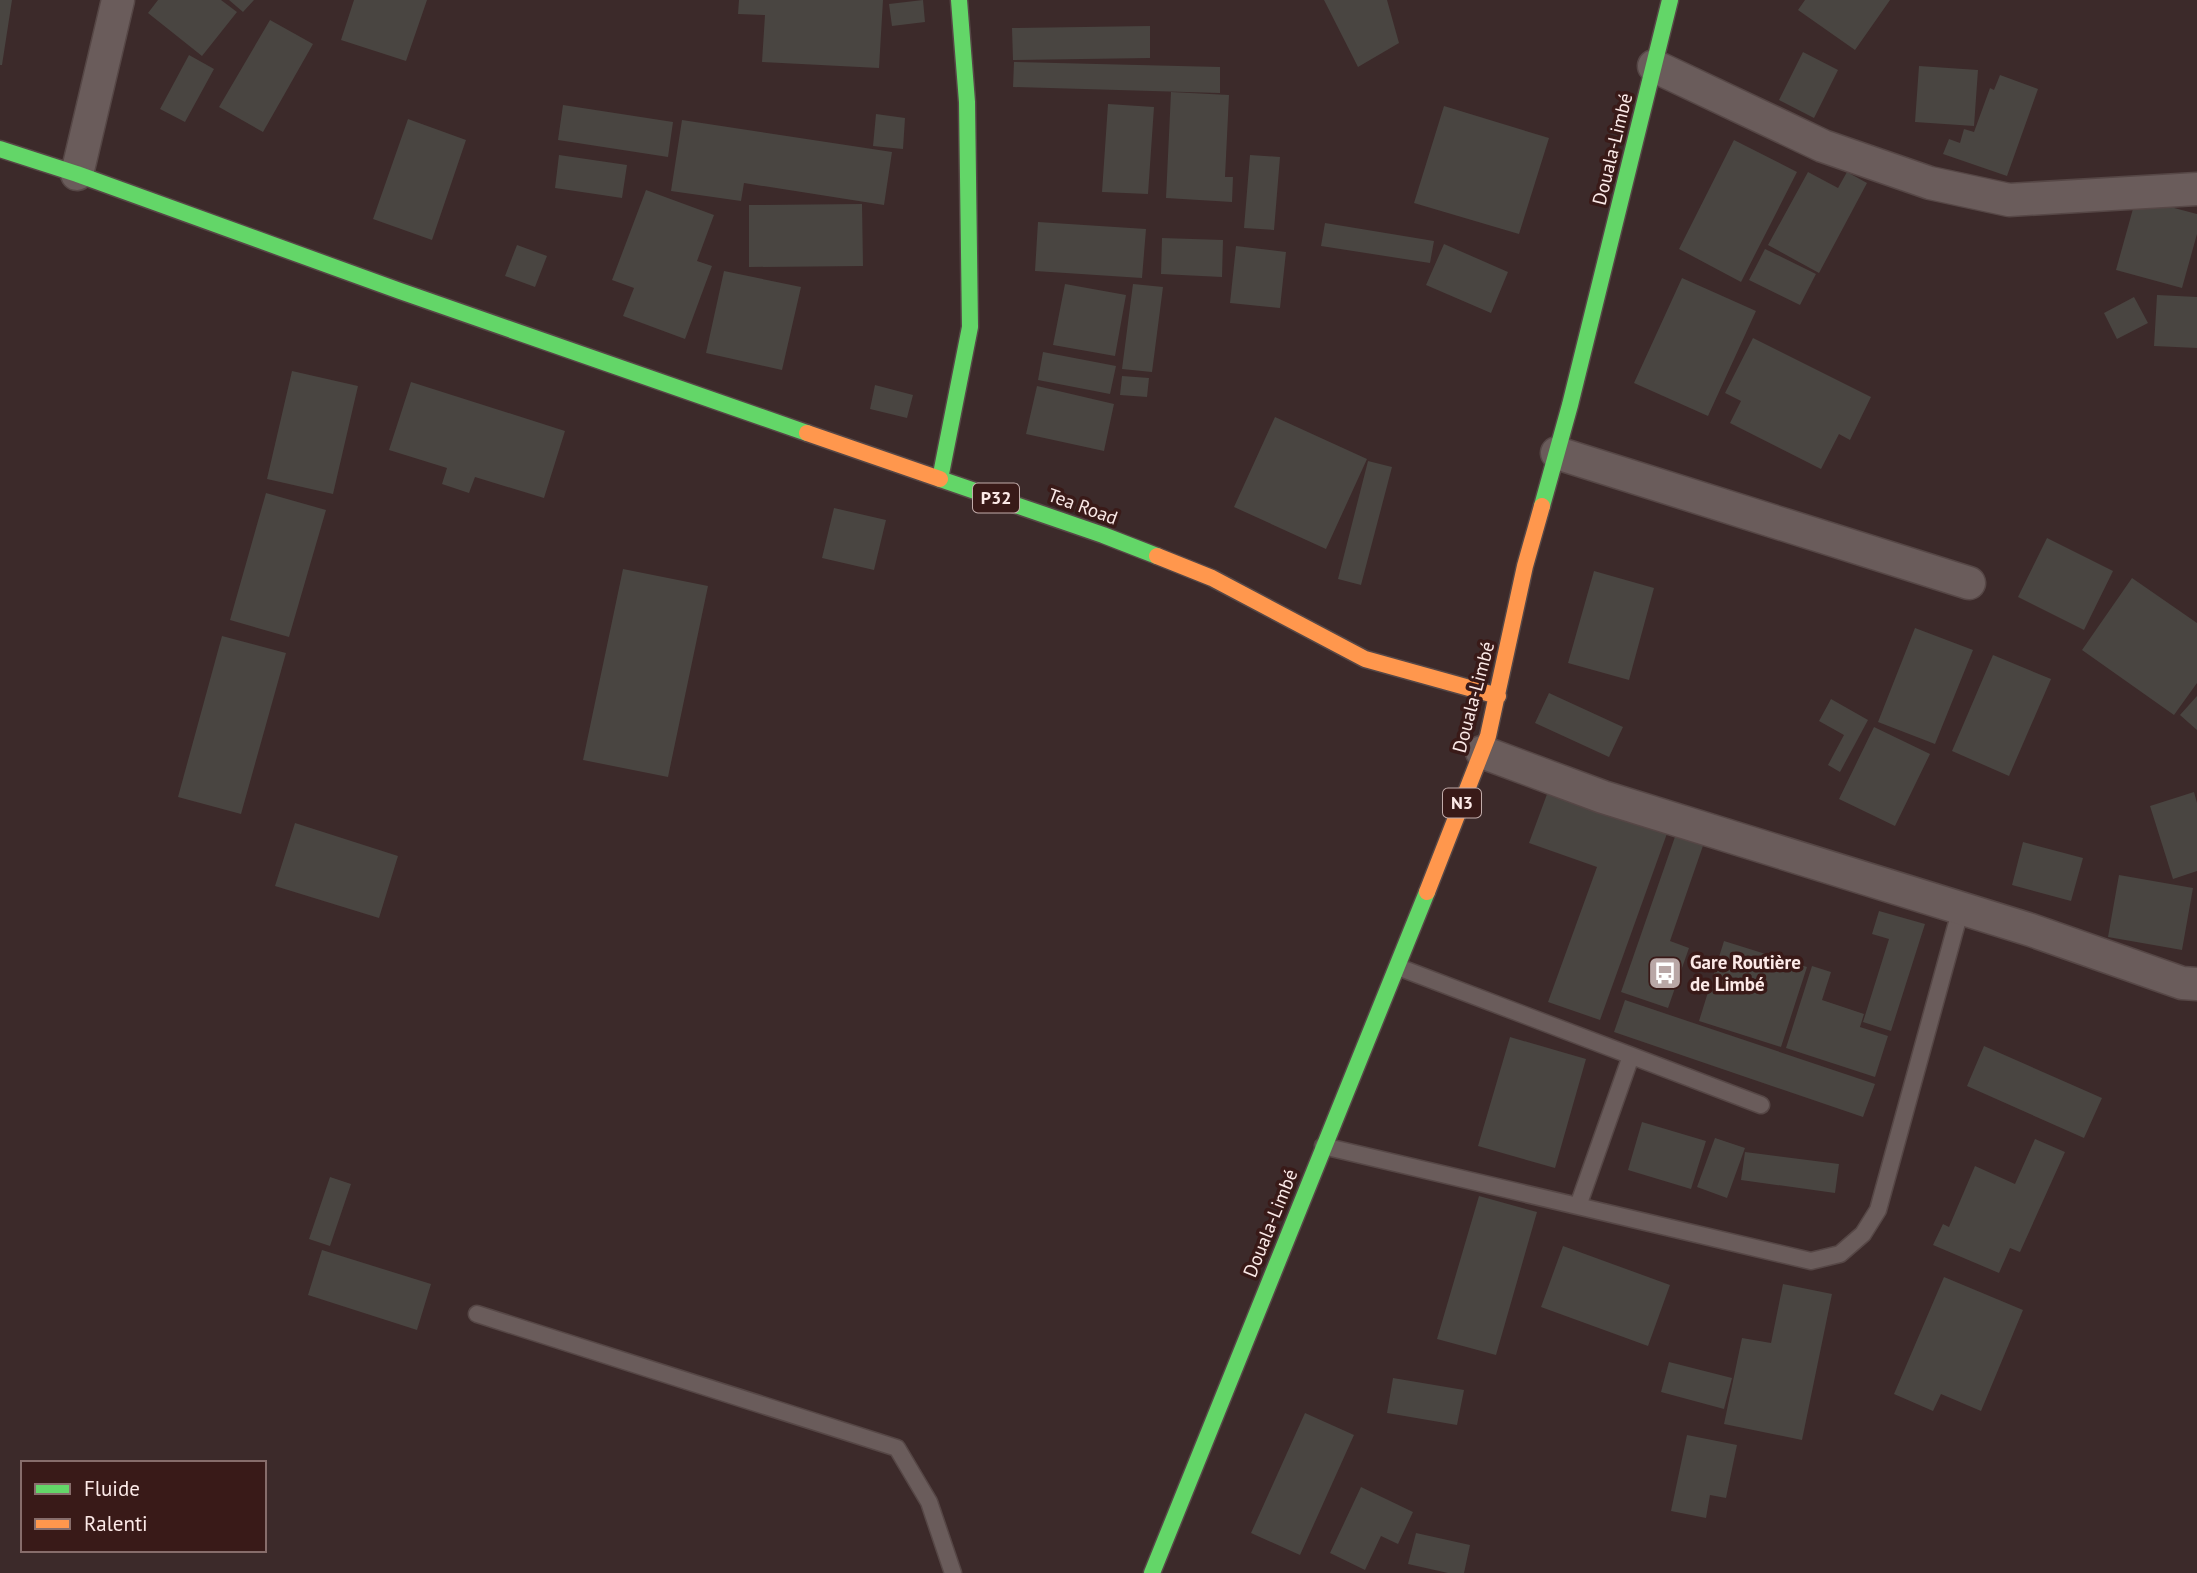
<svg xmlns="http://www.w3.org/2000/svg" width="2197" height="1573" font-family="'PT Sans',sans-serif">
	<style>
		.building { fill: #494541 }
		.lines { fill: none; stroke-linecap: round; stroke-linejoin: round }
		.lane-casing { stroke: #564746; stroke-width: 19 }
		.street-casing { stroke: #564746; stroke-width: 35 }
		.fast-casing { stroke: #564746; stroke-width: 19 }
		.slow-casing { stroke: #564746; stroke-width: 19 }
		.lane { stroke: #6a5c5b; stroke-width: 16 }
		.street { stroke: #6a5c5b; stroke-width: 32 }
		.fast { stroke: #63d668; stroke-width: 16 }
		.slow { stroke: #ff974d; stroke-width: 16 }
		.labels { text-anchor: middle; stroke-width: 7; stroke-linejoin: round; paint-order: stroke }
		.shield { fill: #391a18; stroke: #c2acaa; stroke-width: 2 }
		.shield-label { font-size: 18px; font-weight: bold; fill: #fceae8 }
		.street-label { font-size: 19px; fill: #fceae8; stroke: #391a18 }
		.poi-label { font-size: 19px; font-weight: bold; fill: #fceae8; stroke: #391a18; text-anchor: start }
	</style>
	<rect width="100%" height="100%" fill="#3c2a2a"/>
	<path class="building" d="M0,0H12L2,65H0Z
		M158,0H221L237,12L202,56L148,13Z
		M229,0H254L243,12Z
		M354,0H427L406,61L341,40Z
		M739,0H883L879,68L762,62L765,15L738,14Z
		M923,0L925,22L892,26L889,4Z
		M1324,0H1387L1399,43L1358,67Z
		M1805,0H1890L1855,50L1798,10Z
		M270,20L313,44L263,132L219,107Z
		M1150,26V58L1013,60L1012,28Z
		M1803,52L1838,70L1814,118L1779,100Z
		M189,55L214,69L185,122L160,109Z
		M1014,62L1220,67V93L1013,87Z
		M1919,66L1978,70L1974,126L1915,122Z
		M2000,75L2038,89L2007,176L1943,154L1949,139L1960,143L1964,129L1974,132L1990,88L1994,90Z
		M1171,92L1229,95L1225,177H1233L1232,202L1166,198Z
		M1108,104L1154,107L1148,194L1102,192Z
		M563,105L673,122L668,157L558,140Z
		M1444,106L1549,138L1519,234L1414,203Z
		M876,114L905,118L903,149L873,146Z
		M408,119L466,140L432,240L373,219Z
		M682,120L892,152L884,205L744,183L741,201L671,191Z
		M1734,140L1797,172L1741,282L1679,249Z
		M559,155L627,165L622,198L555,188Z
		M1250,155L1280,157L1274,230L1244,228Z
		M1808,172L1838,188L1847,172L1867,183L1819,273L1768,245Z
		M646,190L714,215L697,261L712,266L685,339L623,316L634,288L612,280Z
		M2136,198L2197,214V234L2182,288L2116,270Z
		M862,204L863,266L749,267V205Z
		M1038,222L1146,229L1142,278L1035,271Z
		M1325,223L1434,241L1430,263L1321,246Z
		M1162,238L1223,240L1222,277L1161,274Z
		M1444,244L1508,272L1491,313L1426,285Z
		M517,245L547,256L535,287L505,276Z
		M1236,246L1286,252L1280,308L1230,303Z
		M1765,249L1816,274L1800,305L1749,280Z
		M724,271L801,287L782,370L706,353Z
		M1682,278L1756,311L1708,416L1634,383Z
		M1065,284L1126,295L1115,356L1053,345Z
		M1133,284L1163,287L1152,372L1122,369Z
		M2157,295L2197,297V348L2154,346Z
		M2134,297L2148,323L2117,339L2104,313Z
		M1753,338L1871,397L1850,440L1839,434L1821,469L1730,423L1741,401L1725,393Z
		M1043,352L1116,366L1110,394L1038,380Z
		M292,371L358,386L333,494L267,479Z
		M1122,376L1149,378L1147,397L1120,395Z
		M411,382L565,431L544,498L475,477L469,493L442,484L447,468L389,450Z
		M875,385L913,395L907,418L870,409Z
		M1037,386L1114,404L1104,451L1026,434Z
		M1275,417L1367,459L1326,549L1234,507Z
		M1368,461L1392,467L1361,585L1338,579Z
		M266,493L326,510L289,637L230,620Z
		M834,508L886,520L874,570L822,558Z
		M2047,538L2113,571L2084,630L2018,597Z
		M623,569L708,586L668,777L583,760Z
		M1594,571L1654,588L1629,680L1568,663Z
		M2132,578L2197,623V683L2174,715L2082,650Z
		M1915,628L1973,650L1935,744L1878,722Z
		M222,636L286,653L241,814L178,797Z
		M1993,655L2051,679L2009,776L1952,751Z
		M1549,693L1623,727L1609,757L1535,723Z
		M2197,696V730L2180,715Z
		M1831,699L1868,720L1840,772L1828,765L1844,735L1819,721Z
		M1874,727L1930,754L1895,826L1839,799Z
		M1550,786L1669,828L1600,1020L1548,1002L1597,867L1529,843Z
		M2194,792L2197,803V871L2173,879L2150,806Z
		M295,823L398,856L379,918L275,886Z
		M1677,831L1705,840L1670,941L1689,948L1668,1008L1621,992Z
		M2023,842L2083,858L2071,901L2012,885Z
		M2119,875L2193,888L2182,950L2108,937Z
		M1879,911L1925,924L1891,1031L1863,1022L1889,939L1872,934Z
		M1724,941L1807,967L1781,1047L1699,1021Z
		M1812,966L1831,972L1822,1000L1864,1014L1860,1027L1888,1036L1875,1077L1786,1048Z
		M1625,1000L1875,1084L1863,1117L1614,1032Z
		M1510,1037L1586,1059L1555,1168L1478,1146Z
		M1984,1046L2102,1098L2084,1138L1967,1086Z
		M1642,1122L1706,1141L1691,1189L1628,1170Z
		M1715,1138L1745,1148L1727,1198L1697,1187Z
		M2035,1139L2065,1152L2020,1252L2010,1248L1999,1273L1933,1245L1943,1224L1949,1227L1975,1166L2015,1184Z
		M1745,1152L1839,1164L1835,1193L1741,1180Z
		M330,1177L351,1184L330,1246L309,1239Z
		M1479,1196L1537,1212L1496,1355L1437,1339Z
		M1563,1246L1670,1285L1648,1346L1541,1307Z
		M322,1250L431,1284L417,1330L308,1295Z
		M1944,1277L2023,1310L1981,1411L1941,1394L1933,1411L1894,1394Z
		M1783,1284L1832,1294L1802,1440L1724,1424L1742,1338L1771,1343Z
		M1669,1362L1732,1378L1724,1409L1661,1392Z
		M1393,1378L1464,1390L1457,1425L1387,1413Z
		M1305,1413L1354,1435L1300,1555L1251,1533Z
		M1687,1435L1737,1445L1726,1498L1710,1495L1706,1518L1671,1511Z
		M1361,1487L1413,1512L1398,1544L1381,1536L1365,1570L1330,1553Z
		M1416,1533L1470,1545L1464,1573H1448L1408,1564Z"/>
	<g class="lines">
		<g class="lane-casing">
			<path id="lane" d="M1398,967L1761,1105
				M1323,1146L1811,1261L1840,1254L1863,1234L1878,1210L1961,908
				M1578,1206L1631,1056
				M477,1314L897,1448L929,1502L953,1573"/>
		</g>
		<g class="street-casing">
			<path id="street" d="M1654,66L1823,146L1930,183L2009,200L2197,189
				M77,174L118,0
				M1557,453L1969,583
				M1482,752L1603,797L2031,930L2182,983L2197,984"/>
		</g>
		<g class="fast-casing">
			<path id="fast" d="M959,0L967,102L970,327L940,479L1103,535L1157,556
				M0,149L77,174L400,291L807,433
				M1542,506L1570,405L1670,0
				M1152,1573L1427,892"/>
		</g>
		<g class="slow-casing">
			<path id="slow" d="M807,433L940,479
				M1157,556L1212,578L1365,659L1498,696
				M1427,892L1488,736L1525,566L1542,506"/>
		</g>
		<use href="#lane" class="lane"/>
		<use href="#street" class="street"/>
		<use href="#fast" class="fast"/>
		<use href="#slow" class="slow"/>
	</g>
	<defs>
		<g id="bus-square" transform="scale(1.75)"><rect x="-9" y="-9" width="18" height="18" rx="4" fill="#b9a7a6" stroke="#391a18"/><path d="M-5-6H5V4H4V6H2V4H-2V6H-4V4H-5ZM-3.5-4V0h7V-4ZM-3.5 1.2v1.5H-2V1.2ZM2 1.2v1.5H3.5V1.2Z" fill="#fff"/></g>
	</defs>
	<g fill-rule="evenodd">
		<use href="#bus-square" x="1665" y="973"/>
	</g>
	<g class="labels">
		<g class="shield">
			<rect x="973" y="483.5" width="46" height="29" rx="5"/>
			<rect x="1443" y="788.5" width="38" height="29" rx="5"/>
		</g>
		<g class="shield-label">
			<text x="996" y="504">P32</text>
			<text x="1462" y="809">N3</text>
		</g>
		<g class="street-label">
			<text transform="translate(1612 149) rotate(-76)" y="7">Douala-Limbé</text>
			<text transform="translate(1083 506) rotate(20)" y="7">Tea Road</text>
			<text transform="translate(1473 697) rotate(-75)" y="7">Douala-Limbé</text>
			<text transform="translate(1270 1223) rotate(-68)" y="7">Douala-Limbé</text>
		</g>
		<g class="poi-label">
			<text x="1690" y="969">Gare Routière<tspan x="1690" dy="22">de Limbé</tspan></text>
		</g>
	</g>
	<rect x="21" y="1461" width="245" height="91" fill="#391a18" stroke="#876d6b" stroke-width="2"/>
	<rect x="35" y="1484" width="35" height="10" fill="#63d668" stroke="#876d6b" stroke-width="2"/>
	<text x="84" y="1496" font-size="21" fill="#fceae8">Fluide</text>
	<rect x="35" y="1519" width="35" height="10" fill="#ff974d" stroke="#876d6b" stroke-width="2"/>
	<text x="84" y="1531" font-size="21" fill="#fceae8">Ralenti</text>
</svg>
